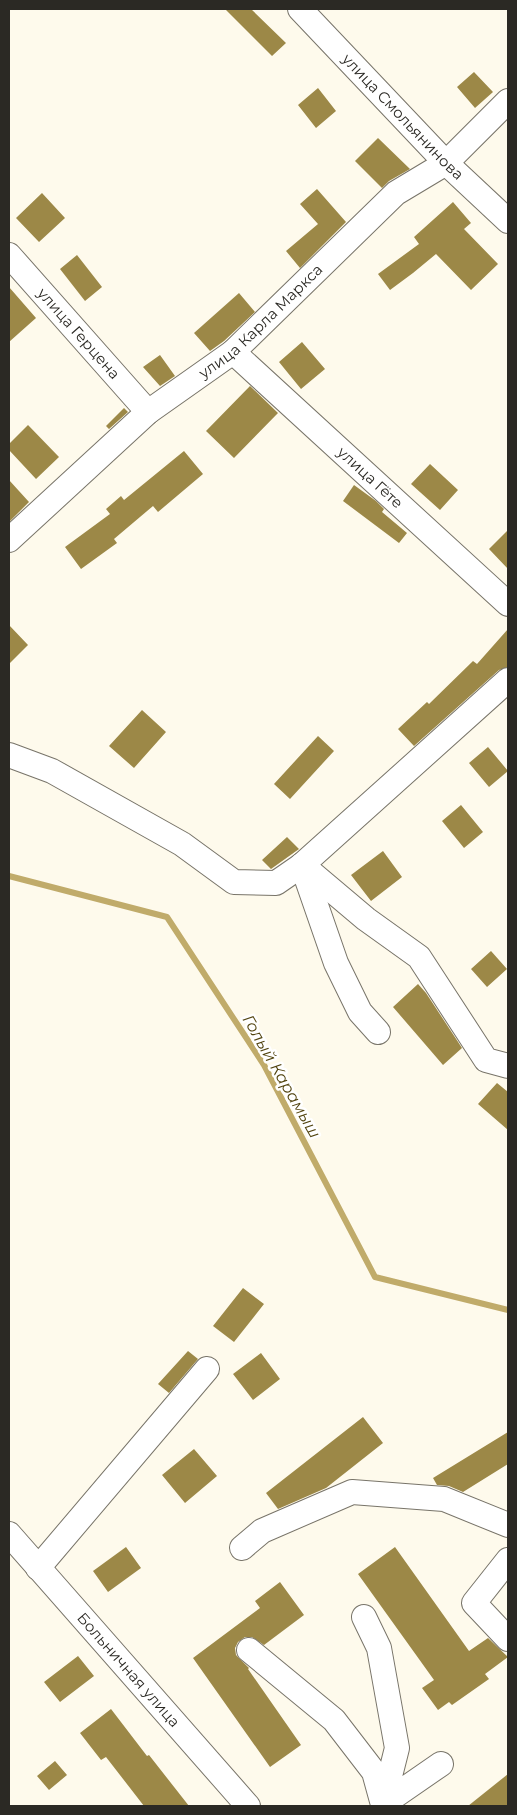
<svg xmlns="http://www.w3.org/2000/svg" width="517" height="1815" font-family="Montserrat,sans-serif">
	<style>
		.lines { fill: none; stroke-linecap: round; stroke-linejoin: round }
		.stream { stroke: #c0ab6a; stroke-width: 6 }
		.building { fill: #9c8847 }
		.minor-casing { stroke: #787469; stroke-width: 26 }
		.minor { stroke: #fff; stroke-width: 24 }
		.labels { text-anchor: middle; stroke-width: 5; stroke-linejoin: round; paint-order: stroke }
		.street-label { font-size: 15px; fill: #2b2924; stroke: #fff }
		.water-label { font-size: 16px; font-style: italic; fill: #52440f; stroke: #fff }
	</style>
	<rect width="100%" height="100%" fill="#fefaec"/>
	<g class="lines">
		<path class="stream" d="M9,876L167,917L264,1065L375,1277L508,1310"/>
	</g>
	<path class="building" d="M225,9H251L286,43L272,56Z
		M474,72L493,92L475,108L457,87Z
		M318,88L336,111L316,128L298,105Z
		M378,138L410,169L389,181L382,188L355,161Z
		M317,189L346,222L300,268L286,251L318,224L300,204Z
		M42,193L65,218L39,242L16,218Z
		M453,202L471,223L464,229L498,264L471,290L436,254L413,273L390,290L378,274L419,244L414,237Z
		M77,255L102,287L85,301L60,269Z
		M9,287L36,318L9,342Z
		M239,293L255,312L224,341L210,351L194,333Z
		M302,342L325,369L301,389L279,362Z
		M160,355L175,376L160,386L143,367Z
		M250,386L278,413L234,458L206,431Z
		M124,408L128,412L109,429L106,426Z
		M28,425L59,457L36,479L9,450V444Z
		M184,451L203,474L158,512L153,506L114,539L117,543L81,569L65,547L110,514L106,509L121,496L124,500Z
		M430,464L458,490L440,510L411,484Z
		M9,480L29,502L9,522Z
		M354,485L376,501L384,509L382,512L407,533L399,543L343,501Z
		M508,530V569L489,549Z
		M9,625L28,645L9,664Z
		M508,629V667L499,670L414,746L398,729L427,702L429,704L473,661L477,664Z
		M142,710L166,732L134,768L109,746Z
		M318,736L334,751L290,799L274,784Z
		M488,747L508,771L489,787L469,763Z
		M461,805L483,832L464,848L442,821Z
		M287,837L299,849L271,869L262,860Z
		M383,851L402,877L371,901L351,875Z
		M491,951L507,969L487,987L471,969Z
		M418,984L426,993L462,1048L443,1065L393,1007Z
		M497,1083L508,1092V1130L478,1104Z
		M243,1288L264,1304L234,1342L213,1326Z
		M188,1351L198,1359L169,1393L158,1384Z
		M261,1353L280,1379L253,1400L233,1374Z
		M363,1417L383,1443L326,1488L278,1509L266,1493Z
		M508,1432V1464L463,1492L449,1486L437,1485L433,1478Z
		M194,1449L217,1476L185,1503L162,1475Z
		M126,1547L141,1568L108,1592L93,1571Z
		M395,1547L469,1651L488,1638L508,1657L485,1674L489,1679L452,1705L449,1702L438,1710L422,1688L434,1680L358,1574Z
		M280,1582L304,1615L264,1645L252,1637H245L238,1642L235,1648L236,1655L249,1668L248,1669L301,1745L270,1767L193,1658L260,1608L255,1601Z
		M78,1656L94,1676L60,1702L44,1682Z
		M111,1709L147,1756L149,1755L189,1806H144L106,1757L101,1760L80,1733Z
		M55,1761L67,1775L49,1790L37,1776Z
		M508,1774V1806H468Z"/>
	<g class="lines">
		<g class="minor-casing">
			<g id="minor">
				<path id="s1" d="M300,9L446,163L508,221"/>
				<path id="s2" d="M9,255L148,412"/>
				<path id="s3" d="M233,352L508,604"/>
				<path id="s4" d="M9,540L148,412L233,352L396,193L446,163L508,101"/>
				<path d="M9,755L52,771L182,844L234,882L276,883L302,865L508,680"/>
				<path d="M302,865L366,919L419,957L486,1060L508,1066"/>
				<path d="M302,865L336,963L360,1012L378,1032"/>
				<path id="s5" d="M9,1534L248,1806"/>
				<path d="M242,1548L262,1531L352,1492L444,1499L508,1525"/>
				<path d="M508,1560L474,1603L508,1639"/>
				<path d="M38,1568L207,1369"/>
				<path d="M364,1617L379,1648L397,1748L383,1804L441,1764"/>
				<path d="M249,1650L334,1720L374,1772L382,1801"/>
			</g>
		</g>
		<use href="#minor" class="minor"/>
	</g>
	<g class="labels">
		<g class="street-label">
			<text dy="5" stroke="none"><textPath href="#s1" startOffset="149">улица Смольянинова</textPath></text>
			<text dy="5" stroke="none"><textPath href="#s4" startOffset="334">улица Карла Маркса</textPath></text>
			<text dy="5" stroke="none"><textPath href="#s2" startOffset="105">улица Герцена</textPath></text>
			<text dy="5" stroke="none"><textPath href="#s3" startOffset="186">улица Гёте</textPath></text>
			<text dy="5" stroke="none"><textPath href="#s5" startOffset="181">Больничная улица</textPath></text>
		</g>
		<g class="water-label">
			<text transform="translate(282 1076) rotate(60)" y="6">Голый Карамыш</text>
		</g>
	</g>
	<rect width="517" height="1815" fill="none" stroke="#2b2924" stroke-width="20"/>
</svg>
